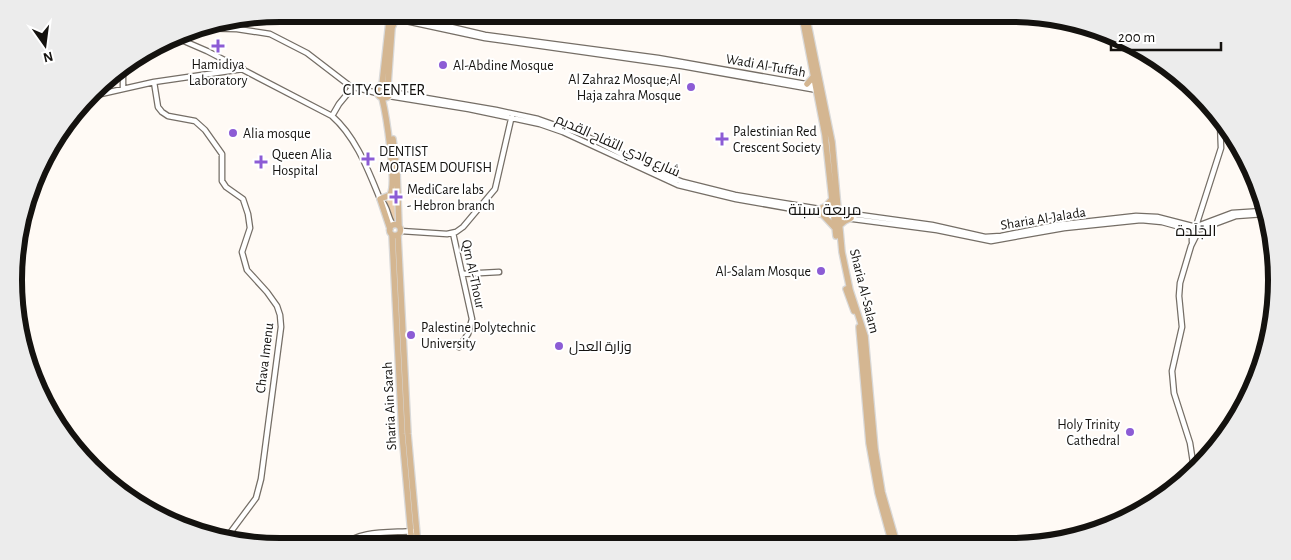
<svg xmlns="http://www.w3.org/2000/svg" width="1291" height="560" font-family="'Alegreya Sans',Cairo,sans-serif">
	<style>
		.green { fill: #ebcdab }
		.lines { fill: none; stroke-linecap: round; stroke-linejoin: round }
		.minor-casing { stroke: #756e66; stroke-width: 7 }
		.major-casing { stroke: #d9d9d9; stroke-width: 8 }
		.minor { stroke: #fff; stroke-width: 4.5 }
		.major { stroke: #d4b691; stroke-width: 5.5 }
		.poi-dot { fill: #8c5cd5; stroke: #fff; stroke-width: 2 }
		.labels { text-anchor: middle; stroke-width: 4; stroke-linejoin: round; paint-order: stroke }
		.poi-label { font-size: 14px; fill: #14120f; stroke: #fff; text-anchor: start }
		.street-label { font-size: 14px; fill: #14120f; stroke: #fff }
		.quarter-label { font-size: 16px; fill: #14120f; stroke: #fff }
		.rim { fill: none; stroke: #14120f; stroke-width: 6 }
	</style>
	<rect width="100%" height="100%" fill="#fffaf5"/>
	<path class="green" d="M393,194L397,195L396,223L393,222L386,200Z
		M401,536L402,543L409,542L410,546H365L364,541Z"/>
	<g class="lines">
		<g class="minor-casing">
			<path id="minor" d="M396,14L485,35L658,58L817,86
				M395,21H406L485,38L682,66L817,90
				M193,28L237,29L270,34L307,53L350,86L377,93
				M177,38L207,51L332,116C356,137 368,170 380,199C388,206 387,216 393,225
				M154,82L158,107L162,112L168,116L195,121L205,130L222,154V181L226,187L243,199L248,214L250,228L242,252L247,270L267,292L277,306L280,315L281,327L261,479L256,498L227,537
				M123,89V69
				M391,92L496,110L538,119L586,136L657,172L683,182L735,195L838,212L932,225L985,237L1001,236L1056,225L1136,216L1157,217L1192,226
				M92,96L154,82L243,69
				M389,96L469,109L540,124L563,132L678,185L736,199L838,217L937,230L991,241L1064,228L1141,220L1162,222L1191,230
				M332,116L339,104L353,87
				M1197,223L1221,148L1220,123
				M1200,225L1232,213L1263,211
				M1201,229L1236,216L1264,214
				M401,231L447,234L456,232L463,227L495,189L512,115
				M453,233L472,319L468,334L459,347
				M1192,242V232
				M462,274L499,272
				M1194,469L1190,443L1174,393L1172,371L1182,327L1179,296L1180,283L1191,246L1197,234
				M344,546C356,530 393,533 413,531"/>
		</g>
		<g class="major-casing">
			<path id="major" d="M386,14V19L391,22L396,19V14
				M806,14L832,142L842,252L850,290L865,336L875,449L882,492L897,544
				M802,16L825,135L836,236
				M807,84L814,76
				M377 91a7 7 0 1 1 14 0a7 7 0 1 1-14 0Z
				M382,85L389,21
				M388,85L392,28L395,21
				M382,98C386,114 397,183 390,195L380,199L390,229
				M393,139L397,171L399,226
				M820,209L826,206L832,199
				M822,214L834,227
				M389.5 230a5.5 5.5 0 1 1 11 0a5.5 5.5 0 1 1-11 0Z
				M839,226L845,221L851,218
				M392,235L402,434L412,546
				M398,235L408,434L418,546
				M846,289L854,311
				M859,327L869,443L878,493L892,544"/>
		</g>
		<use href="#minor" class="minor"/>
		<use href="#major" class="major"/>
	</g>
	<g class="poi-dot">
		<path d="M215.5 38.5h5v5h5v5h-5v5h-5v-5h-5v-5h5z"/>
		<circle cx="443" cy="65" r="5"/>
		<circle cx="691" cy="87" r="5"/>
		<circle cx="233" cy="133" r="5"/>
		<path d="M719.5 131.5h5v5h5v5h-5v5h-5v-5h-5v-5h5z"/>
		<path d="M365.5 151.5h5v5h5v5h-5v5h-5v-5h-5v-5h5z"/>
		<path d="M258.5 154.5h5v5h5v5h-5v5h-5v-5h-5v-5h5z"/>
		<path d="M393.5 189.5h5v5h5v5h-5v5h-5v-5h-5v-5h5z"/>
		<circle cx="821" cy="271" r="5"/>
		<circle cx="411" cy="335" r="5"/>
		<circle cx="559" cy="346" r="5"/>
		<circle cx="1130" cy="432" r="5"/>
	</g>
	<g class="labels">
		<g class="poi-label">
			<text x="218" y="69" text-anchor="middle">Hamidiya<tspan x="218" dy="16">Laboratory</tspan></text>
			<text x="453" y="70">Al-Abdine Mosque</text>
			<text x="681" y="84" text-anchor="end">Al Zahra2 Mosque;Al<tspan x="681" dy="16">Haja zahra Mosque</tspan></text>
			<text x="733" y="136">Palestinian Red<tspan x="733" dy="16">Crescent Society</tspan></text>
			<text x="243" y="138">Alia mosque</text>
			<text x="379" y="156">DENTIST<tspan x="379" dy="16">MOTASEM DOUFISH</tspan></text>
			<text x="272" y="159">Queen Alia<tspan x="272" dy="16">Hospital</tspan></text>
			<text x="407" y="194">MediCare labs<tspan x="407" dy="16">- Hebron branch</tspan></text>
			<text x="811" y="276" text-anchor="end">Al-Salam Mosque</text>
			<text x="421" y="332">Palestine Polytechnic<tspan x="421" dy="16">University</tspan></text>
			<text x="569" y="351">وزارة العدل</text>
			<text x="1120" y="429" text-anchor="end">Holy Trinity<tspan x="1120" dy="16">Cathedral</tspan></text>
		</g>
		<g class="street-label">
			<text transform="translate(766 65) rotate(10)" y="5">Wadi Al-Tuffah</text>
			<text transform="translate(618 145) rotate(24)" y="5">شارع وادي التفاح القديم</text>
			<text transform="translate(1043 218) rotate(-9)" y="5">Sharia Al-Jalada</text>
			<text transform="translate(474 274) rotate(78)" y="5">Qrn Al-Thour</text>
			<text transform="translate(865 291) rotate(76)" y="5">Sharia Al-Salam</text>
			<text transform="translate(264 358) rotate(-83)" y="5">Chava Imenu</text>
			<text transform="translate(389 406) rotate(-93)" y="5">Sharia Ain Sarah</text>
		</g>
		<g class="quarter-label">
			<text x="384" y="95">CITY CENTER</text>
			<text x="825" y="215">مربعة سبتة</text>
			<text x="1196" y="236">الجًلَدة</text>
		</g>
	</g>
	<path d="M0 0H1291V560H0ZM280 22H1010A258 258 0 0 1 1268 280V280A258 258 0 0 1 1010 538H280A258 258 0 0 1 22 280V280A258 258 0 0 1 280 22Z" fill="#ececec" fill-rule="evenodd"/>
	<path class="rim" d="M280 22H1010A258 258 0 0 1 1268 280V280A258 258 0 0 1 1010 538H280A258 258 0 0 1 22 280V280A258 258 0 0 1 280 22Z"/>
	<g transform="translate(45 45) rotate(166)" stroke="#ffffff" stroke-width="4" paint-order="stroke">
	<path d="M0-4L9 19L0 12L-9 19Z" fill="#14120f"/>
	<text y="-8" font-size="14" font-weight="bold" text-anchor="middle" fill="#14120f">N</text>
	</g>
	<path d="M1111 42v8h110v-8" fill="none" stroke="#14120f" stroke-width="2.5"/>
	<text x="1118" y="42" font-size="15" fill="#14120f" stroke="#ffffff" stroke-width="4" paint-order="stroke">200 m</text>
</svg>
